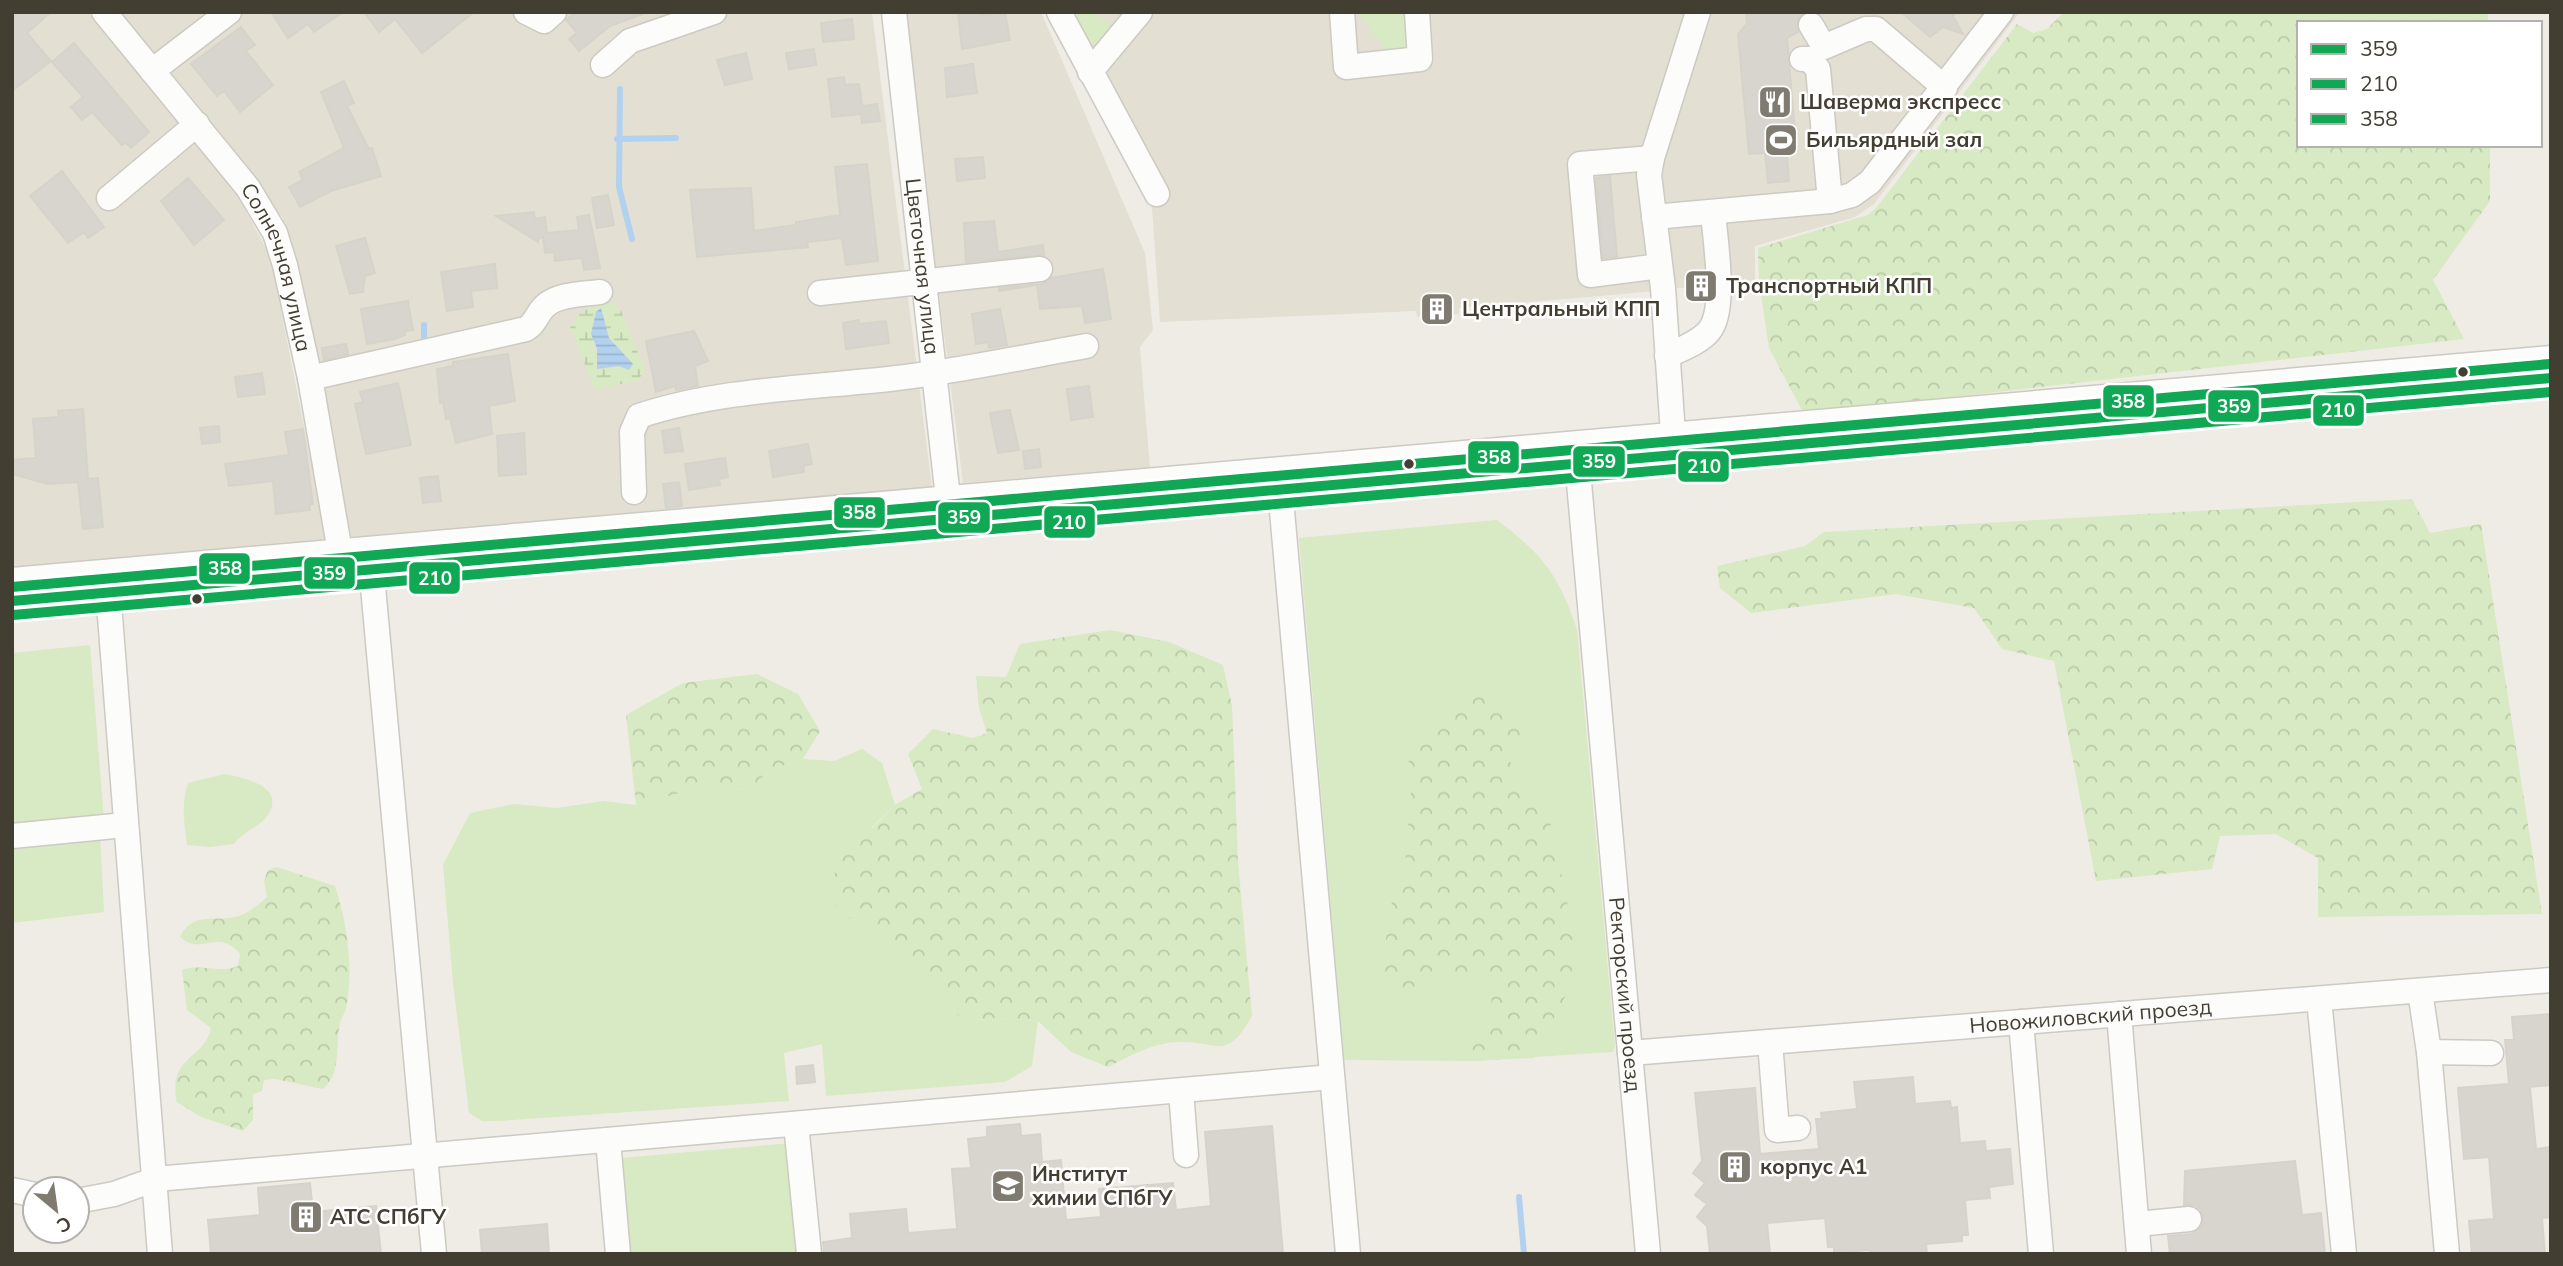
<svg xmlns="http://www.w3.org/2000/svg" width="2563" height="1266" font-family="Mulish,sans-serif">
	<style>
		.residential { fill: #e3dfd2 }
		.grass { fill: #d7eac3 }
		.forest { fill: url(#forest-crowns) }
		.wetland { fill: url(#wetland-marsh); fill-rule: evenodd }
		.water { fill: url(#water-rules) }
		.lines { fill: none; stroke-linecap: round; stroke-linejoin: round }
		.stream { stroke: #b2d1ef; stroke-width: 6 }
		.building { fill: #d7d5cd; stroke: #d6d3cb; stroke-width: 2 }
		.minor-casing { stroke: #cccac3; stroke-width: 27 }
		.minor { stroke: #fcfcfb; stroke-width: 24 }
		.bus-1-casing { stroke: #fff; stroke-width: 16 }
		.bus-2-casing { stroke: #fff; stroke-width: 16 }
		.bus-3-casing { stroke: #fff; stroke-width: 16 }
		.bus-1 { stroke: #10a855; stroke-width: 10 }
		.bus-2 { stroke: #10a855; stroke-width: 10 }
		.bus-3 { stroke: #10a855; stroke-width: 10 }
		.bus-dot { fill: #433e32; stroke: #fff; stroke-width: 2.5 }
		.labels { text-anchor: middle; stroke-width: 5; stroke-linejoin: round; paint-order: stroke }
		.poi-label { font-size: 21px; font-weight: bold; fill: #433e32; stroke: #fff; text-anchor: start }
		.street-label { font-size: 21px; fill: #433e32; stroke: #fff }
		.line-badge { stroke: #fff; stroke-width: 2.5 }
		.badge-label { font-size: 19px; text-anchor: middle; font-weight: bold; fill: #fff }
	</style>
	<defs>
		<pattern id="forest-crowns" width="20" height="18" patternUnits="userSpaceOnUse" patternTransform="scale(1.75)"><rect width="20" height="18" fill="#d7eac3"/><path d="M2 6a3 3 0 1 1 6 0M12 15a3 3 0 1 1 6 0" fill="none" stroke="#bacaa8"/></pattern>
		<pattern id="wetland-marsh" width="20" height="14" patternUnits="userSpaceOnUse" patternTransform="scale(1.75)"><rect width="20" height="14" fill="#d7eac3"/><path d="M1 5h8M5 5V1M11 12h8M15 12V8" fill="none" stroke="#bacaa8"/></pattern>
		<pattern id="water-rules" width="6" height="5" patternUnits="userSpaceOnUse" patternTransform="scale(1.75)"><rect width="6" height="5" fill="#b2d1ef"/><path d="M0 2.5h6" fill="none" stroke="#9ab4cd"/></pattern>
	</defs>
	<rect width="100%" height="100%" fill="#eeece5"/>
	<path class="residential" d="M12,12H88L235,191L270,256L327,541L12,568Z
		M111,12H872L932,488L352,540L283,218Z
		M903,12H1041L1145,253L1153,330L1140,347L1150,468L963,483Z
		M1051,12H2020L1874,204L1855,217L1755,246V280L1694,293L1693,288H1663L1657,291L1459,308V314L1417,317L1416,311L1160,322L1152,208Z"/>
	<path class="grass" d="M1068,12H1094L1117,31C1086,57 1084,40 1068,12Z
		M1358,12H1406L1408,51L1387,53Z
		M1497,520C1543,555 1559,575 1577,630L1615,1046L1613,1052L1472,1061L1344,1060L1299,538Z
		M90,645L104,820L12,827V653Z
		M862,749L882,763L895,805L872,827L842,916L881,927L910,956L963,1021L999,1018L1038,1021L1032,1066L1005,1082L826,1096L822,1044L784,1053L789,1101L498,1121H482L469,1113L453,983L443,865L470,813L514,804L556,808L604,801L636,805L708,785L729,790L750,789L770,770L803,759L834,761Z
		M225,774C244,778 286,786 268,815C259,828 243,831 234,844L210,847L187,845C184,823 181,804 188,783Z
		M100,836L104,912L12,923V843Z
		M792,1143L803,1254H626L620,1158Z"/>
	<path class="forest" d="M2064,12H2488V23H2299V145H2490V201L2433,280L2464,339L1804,414L1769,348L1759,281L1758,248L1868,215L1877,207L2017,24L2033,33L2047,29Z
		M2412,499L2430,533L2481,524L2542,914L2318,917V858L2276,834L2220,836L2212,869L2096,881L2054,661L2002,649L1974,608L1896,594L1751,613L1720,588L1717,566L1805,546L1824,532Z
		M1110,630L1169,642L1223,665L1232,705L1238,861L1252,1016C1226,1062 1218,1041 1180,1042C1154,1042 1130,1056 1108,1067L1071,1052L1038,1021L999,1018L963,1021L910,956L881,927L842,916L829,892L839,862L895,805L922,789L908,754L933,729L973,738L987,733L979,708L976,676L1006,677L1020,644Z
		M757,674L798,694L820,731L803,759L770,770L750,789L729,790L708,785L636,805L626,715L683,683Z
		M1484,690L1523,713L1532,742L1521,749L1506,748L1513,771L1550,821L1574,933L1571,986L1547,1031L1542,1050L1533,1058L1472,1061L1462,1046L1474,1029L1489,1019L1493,989L1483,972L1440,974L1405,991L1384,984L1382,970L1390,908L1405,864L1411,793L1408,752L1418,736L1443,722L1459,694Z
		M277,867L335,886C347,921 354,971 346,1008C345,1014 341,1018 340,1023C335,1046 342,1073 323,1089L275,1079L264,1080L262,1091L253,1094V1120L243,1131L201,1117L177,1102C167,1056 205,1059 211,1028L187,1010L182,970C201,963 219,974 238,966L240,954C218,927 201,957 180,937C193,910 217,923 239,916C249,913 259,904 267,897L264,880L268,870Z"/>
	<path class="wetland" d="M603,304H614L621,311L645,370L638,380L595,390L570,328L580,312ZM602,312L609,338L622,351L619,366L597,369C597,348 586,329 602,312Z"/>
	<path class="water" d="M601,308L609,338L633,364L629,370L619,366L597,369V348L591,334L596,312Z"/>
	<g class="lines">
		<path class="stream" d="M620,89L619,187L632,239
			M617,139L676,138
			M424,325V343L429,342
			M1519,1197L1524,1254"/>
	</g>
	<path class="building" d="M12,12H51L27,33L51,61L12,91Z
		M271,12H343L314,32L308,24L288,38Z
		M364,12H474L422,53L395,19L379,32Z
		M576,12H643V14L610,26L579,51L569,39L577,33L566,20Z
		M958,12H973L974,16L1005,12L1010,40L962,49Z
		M1746,12H1804L1798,18V32L1787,38L1796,145L1786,146L1789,181L1768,183L1765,153L1749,154L1738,34L1747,24Z
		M1901,12H1956L1953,16L1963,34L1943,27L1930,37Z
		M852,19L854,39L823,42L821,23Z
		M241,27L255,45L246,51L273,85L240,112L224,91L217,96L191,64Z
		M74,43L149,132L131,148L125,142L122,145L92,112L82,120L71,107L83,97L52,62Z
		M814,49L816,65L789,69L786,53Z
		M746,53L752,79L725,85L717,60Z
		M973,64L977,93L947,97L945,68Z
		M844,77L845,85L859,84L862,106L877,104L880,121L862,123L861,114L832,117L828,79Z
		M344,81L354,103L347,106L369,149L372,148L381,176L331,191L300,207L289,187L303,180L299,172L344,148L321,92Z
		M983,157L985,178L957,181L955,159Z
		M867,164L878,261L846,265L842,238L807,242L808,247L697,257L690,190L751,188L754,231L796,225V222L840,215L835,167Z
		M62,171L104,227L88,238L84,232L68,243L30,196Z
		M1610,176L1617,257L1603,258L1596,178Z
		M188,178L224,220L194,245L161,201Z
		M608,195L614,225L597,228L592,198Z
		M534,212L535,219L545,217L547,233L579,230L577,217L589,215L600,268L584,270L582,258L555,261L554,252L545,253L543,237L538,239V242L496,216Z
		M994,221L998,252L1043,245L1044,255L966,262L964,223Z
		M365,238L375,273L365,276L363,292L350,294L336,246Z
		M495,264L497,288L471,291L473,307L447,311L441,272Z
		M1103,269L1111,319L1085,323L1082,306L1040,309L1037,285L999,291V288L1042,284L1051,278Z
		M408,301L413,330L404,331L405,335L395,339L367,344L361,309Z
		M1000,309L1007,345L989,348L988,342L976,344L972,314Z
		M859,320V324L886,321L889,343L846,349L843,323Z
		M694,331L708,361L695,366L698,386L676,390L675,386L656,392L646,341Z
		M346,344L348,354L324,360L322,348Z
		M508,354L515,401L489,406L492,434L456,443L450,418L446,419L443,402L440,403L437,369L453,366V362Z
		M262,373L265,394L238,397L235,377Z
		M398,383L411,445L366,454L355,404L363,402L360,392Z
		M1089,386L1093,417L1071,420L1067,389Z
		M83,409L88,479L98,478L103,527L83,529L78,482L48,484L12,474V460L36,458L33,419L59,417L58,411Z
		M1010,410L1019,450L998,453L990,413Z
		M219,426L220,442L202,444L200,428Z
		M679,428L683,451L665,453L662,431Z
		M303,429L313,504L309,505L310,510L276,514L273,481L229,486L225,464L289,455L285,432Z
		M524,433L526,474L499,476L497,436Z
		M808,444L812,464L803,466L804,472L773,477L769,451Z
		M1039,449L1041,467L1025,469L1023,451Z
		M725,458L728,477L719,479L720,485L689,490L685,464Z
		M438,476L441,501L423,503L420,478Z
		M679,482L682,506L666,508L663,484Z
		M2551,1014V1085L2530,1087L2536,1149L2551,1147V1217L2542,1218L2545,1254H2472L2469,1221L2494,1219L2489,1157L2464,1159L2458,1088L2509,1084L2505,1040H2514L2512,1017Z
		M813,1065L815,1082L797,1084L796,1067Z
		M1913,1077L1915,1104L1950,1101L1951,1108L1957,1107L1960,1143L1985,1141L1986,1151L2010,1149L2013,1184L1989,1187L1990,1198L1965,1200L1968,1235H1962V1241L1926,1244L1927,1254H1870V1250L1834,1253V1247H1828L1825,1218L1767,1223L1770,1254H1710L1707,1226L1697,1217L1707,1204L1695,1195L1705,1183L1693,1173L1702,1161L1695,1093L1755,1088L1760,1154L1819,1149L1816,1119H1822L1821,1113L1857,1109L1854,1082Z
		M1020,1124L1021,1136L1040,1134L1042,1162L1061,1160L1066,1220L1101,1217L1099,1189L1173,1183L1176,1210L1211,1206L1205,1132L1272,1126L1283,1254H824L823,1242L852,1238L850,1214L906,1209L908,1233L957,1229L952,1169L971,1168L968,1139L987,1137V1127Z
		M2295,1161L2302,1215L2321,1213L2325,1254H2170L2168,1236L2191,1234L2203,1225L2201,1210L2195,1205H2184L2185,1171Z
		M310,1183L313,1212L376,1206L381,1254H211L208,1220L260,1215L258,1188Z
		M547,1224L549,1254H482L480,1230Z"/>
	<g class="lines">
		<g class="minor-casing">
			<g id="minor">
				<path id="s1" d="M104,12L248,188L275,233L285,265L310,378L343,569"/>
				<path d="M526,12L544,21L554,12"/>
				<path id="s2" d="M894,12L950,516"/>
				<path d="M1059,12L1157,194"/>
				<path d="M1342,12L1346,67L1420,59L1417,12"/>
				<path d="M1811,25L1824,47L1866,29H1876L1945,88"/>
				<path d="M1802,59H1809L1818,69L1830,201"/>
				<path d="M603,65L630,41L714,12"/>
				<path d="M152,71L229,12"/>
				<path d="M1090,72L1140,12"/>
				<path d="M1652,158L1580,164L1590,275L1660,266"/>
				<path d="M109,198L197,124"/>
				<path d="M1654,217L1830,201L1852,195L1870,182L2001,12"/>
				<path d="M820,293L1040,269"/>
				<path d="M1667,356C1681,349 1699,343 1709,331C1727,310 1715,240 1713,212"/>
				<path d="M310,378L526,329C536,323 536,315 544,307C556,294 584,294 600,292"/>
				<path id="s3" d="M1576,449L1648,1254"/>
				<path d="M1674,449L1663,288L1649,175L1652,158L1698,12"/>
				<path d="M1279,477L1348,1254"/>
				<path d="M634,492L632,432L639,416C720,389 812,388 897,378C960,371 1023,357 1086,346"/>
				<path d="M370,554L434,1254"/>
				<path d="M107,578L160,1254"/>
				<path d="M12,580L2551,358"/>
				<path d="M12,601L2551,378"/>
				<path d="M12,836L125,825"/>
				<path d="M2420,991L2429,1052L2447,1254"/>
				<path d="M2319,999L2344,1254"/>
				<path d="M2119,1014L2139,1254"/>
				<path d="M2021,1022L2041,1254"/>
				<path d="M1770,1042L1777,1130L1798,1128"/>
				<path d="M2429,1052L2491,1053"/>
				<path id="s4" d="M1630,1053L2551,980"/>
				<path d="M1181,1091L1186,1155"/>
				<path d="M796,1124L809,1254"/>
				<path d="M608,1140L618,1254"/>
				<path d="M12,1190L35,1195"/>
				<path d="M77,1201L114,1194L156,1179L1332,1077"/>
				<path d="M2137,1224L2189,1219"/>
			</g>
		</g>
		<use href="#minor" class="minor"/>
		<g class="bus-1-casing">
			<path id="bus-1" d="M12,601L2551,378"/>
		</g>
		<g class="bus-2-casing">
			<path id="bus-2" d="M13,615L2551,392"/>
		</g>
		<g class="bus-3-casing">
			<path id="bus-3" d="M12,587L2550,364"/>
		</g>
		<use href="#bus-1" class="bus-1"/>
		<use href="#bus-2" class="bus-2"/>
		<use href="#bus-3" class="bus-3"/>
	</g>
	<defs>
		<g id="restaurant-square" transform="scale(1.75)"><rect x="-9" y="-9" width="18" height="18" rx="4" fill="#7f7b71" stroke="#fff"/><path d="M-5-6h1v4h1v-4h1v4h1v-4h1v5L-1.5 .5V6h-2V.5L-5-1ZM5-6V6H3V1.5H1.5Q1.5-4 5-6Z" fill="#fff"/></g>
		<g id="stadium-square" transform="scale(1.75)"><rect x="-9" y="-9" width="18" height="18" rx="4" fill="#7f7b71" stroke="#fff"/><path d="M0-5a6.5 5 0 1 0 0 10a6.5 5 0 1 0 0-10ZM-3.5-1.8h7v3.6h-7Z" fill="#fff"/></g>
		<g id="building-square" transform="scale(1.75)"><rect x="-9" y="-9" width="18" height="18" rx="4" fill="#7f7b71" stroke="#fff"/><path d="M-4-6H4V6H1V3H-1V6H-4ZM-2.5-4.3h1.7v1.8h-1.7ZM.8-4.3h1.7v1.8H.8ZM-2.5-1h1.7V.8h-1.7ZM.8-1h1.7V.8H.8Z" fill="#fff"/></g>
		<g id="university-square" transform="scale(1.75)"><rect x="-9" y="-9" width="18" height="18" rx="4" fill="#7f7b71" stroke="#fff"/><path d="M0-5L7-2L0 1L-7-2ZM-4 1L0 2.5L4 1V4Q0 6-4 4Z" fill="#fff"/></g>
	</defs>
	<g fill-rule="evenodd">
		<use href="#restaurant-square" x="1775" y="102"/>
		<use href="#stadium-square" x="1781" y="140"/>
		<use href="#building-square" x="1701" y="286"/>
		<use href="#building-square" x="1437" y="309"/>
		<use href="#building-square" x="1735" y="1167"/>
		<use href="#university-square" x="1008" y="1186"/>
		<use href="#building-square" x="306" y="1217"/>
	</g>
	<g class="bus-dot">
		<circle cx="2463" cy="372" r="6"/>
		<circle cx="1409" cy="464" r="6"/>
		<circle cx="197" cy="599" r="6"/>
	</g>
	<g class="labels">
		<g class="poi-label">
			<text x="1800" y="109">Шаверма экспресс</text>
			<text x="1806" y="147">Бильярдный зал</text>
			<text x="1726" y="293">Транспортный КПП</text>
			<text x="1462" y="316">Центральный КПП</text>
			<text x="1760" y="1174">корпус А1</text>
			<text x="1032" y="1181">Институт<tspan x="1032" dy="24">химии СПбГУ</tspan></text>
			<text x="330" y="1224">АТС СПбГУ</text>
		</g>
		<g class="street-label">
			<text dy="7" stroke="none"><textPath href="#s2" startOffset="256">Цветочная улица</textPath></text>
			<text dy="7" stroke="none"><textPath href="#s1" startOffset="313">Солнечная улица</textPath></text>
			<text dy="7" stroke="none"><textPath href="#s3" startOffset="548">Ректорский проезд</textPath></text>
			<text dy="7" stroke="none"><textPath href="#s4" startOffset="462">Новожиловский проезд</textPath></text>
		</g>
	</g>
	<g class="line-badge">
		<rect x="2102" y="384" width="53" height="34" rx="7" fill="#10a855"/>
		<rect x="2207" y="389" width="53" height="34" rx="7" fill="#10a855"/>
		<rect x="2312" y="394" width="53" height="33" rx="7" fill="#10a855"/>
		<rect x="1467" y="440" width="53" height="34" rx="7" fill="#10a855"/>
		<rect x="1572" y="445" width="54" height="33" rx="7" fill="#10a855"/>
		<rect x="1677" y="450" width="53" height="33" rx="7" fill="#10a855"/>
		<rect x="833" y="496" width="53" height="33" rx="7" fill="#10a855"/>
		<rect x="937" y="501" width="54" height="33" rx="7" fill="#10a855"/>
		<rect x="1043" y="505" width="53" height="34" rx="7" fill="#10a855"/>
		<rect x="198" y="552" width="53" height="33" rx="7" fill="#10a855"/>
		<rect x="303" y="556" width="53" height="34" rx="7" fill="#10a855"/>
		<rect x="408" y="561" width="53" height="34" rx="7" fill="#10a855"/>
	</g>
	<g class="badge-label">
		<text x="2128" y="408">358</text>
		<text x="2234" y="413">359</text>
		<text x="2338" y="417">210</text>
		<text x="1494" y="464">358</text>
		<text x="1599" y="468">359</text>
		<text x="1704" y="473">210</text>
		<text x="859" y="519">358</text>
		<text x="964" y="524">359</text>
		<text x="1069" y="529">210</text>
		<text x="225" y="575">358</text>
		<text x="329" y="580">359</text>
		<text x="435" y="585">210</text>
	</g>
	<rect width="2563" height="1266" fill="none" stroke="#433e32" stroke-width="28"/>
	<rect x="2297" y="21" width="245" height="126" fill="#ffffff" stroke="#b4b2ad" stroke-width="2"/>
	<rect x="2311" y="44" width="35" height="10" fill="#10a855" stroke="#b4b2ad" stroke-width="2"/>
	<text x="2360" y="56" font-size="21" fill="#433e32">359</text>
	<rect x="2311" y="79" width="35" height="10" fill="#10a855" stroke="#b4b2ad" stroke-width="2"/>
	<text x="2360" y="91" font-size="21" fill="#433e32">210</text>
	<rect x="2311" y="114" width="35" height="10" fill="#10a855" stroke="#b4b2ad" stroke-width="2"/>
	<text x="2360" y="126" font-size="21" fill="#433e32">358</text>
	<g transform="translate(56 1210) rotate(151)"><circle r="33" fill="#ffffff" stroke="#b4b2ad" stroke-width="2"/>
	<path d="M0-5L12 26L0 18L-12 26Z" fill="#7f7b71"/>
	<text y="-10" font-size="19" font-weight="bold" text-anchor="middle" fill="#433e32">С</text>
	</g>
</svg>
